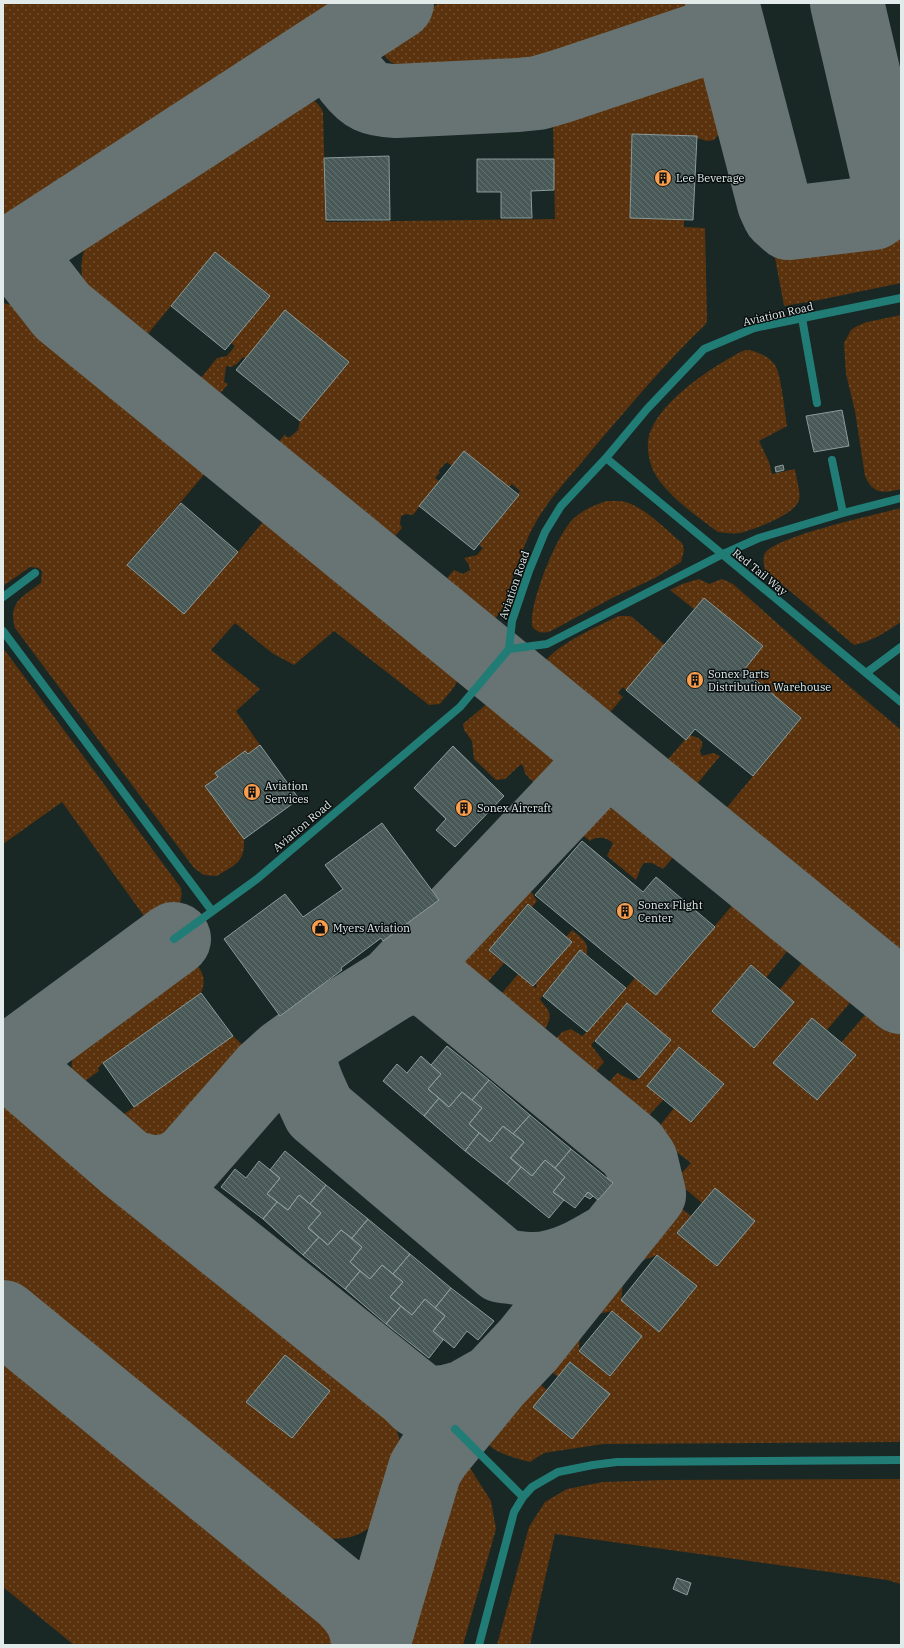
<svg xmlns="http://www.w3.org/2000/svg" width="904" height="1648" font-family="'IBM Plex Serif',serif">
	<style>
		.grass { fill: url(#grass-dots) }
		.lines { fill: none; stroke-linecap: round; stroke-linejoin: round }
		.taxiway { stroke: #687473; stroke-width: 74 }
		.building { fill: url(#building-back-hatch); stroke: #8b9b9a }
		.lane { stroke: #217c76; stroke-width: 8 }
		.labels { text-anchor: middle; stroke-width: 3; stroke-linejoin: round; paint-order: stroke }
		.poi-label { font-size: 11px; fill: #e2ebea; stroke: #080e0e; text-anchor: start }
		.street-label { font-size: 11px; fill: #e2ebea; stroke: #080e0e }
	</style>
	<defs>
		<pattern id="grass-dots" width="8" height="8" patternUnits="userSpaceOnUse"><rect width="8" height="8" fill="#5a330e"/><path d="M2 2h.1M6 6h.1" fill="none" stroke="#715131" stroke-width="1.8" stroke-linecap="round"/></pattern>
		<pattern id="building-back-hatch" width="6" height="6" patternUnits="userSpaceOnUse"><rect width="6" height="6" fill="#495957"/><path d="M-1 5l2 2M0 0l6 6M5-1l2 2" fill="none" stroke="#63716f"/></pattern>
	</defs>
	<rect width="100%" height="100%" fill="#192725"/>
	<path class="grass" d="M3,3H356L3,234Z
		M439,3H690L693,17L687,22L561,68L532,71L407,68C393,66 378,56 383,40Z
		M703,54L715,91L727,107L728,122L718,123V135L714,140L707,141L697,138L696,136L632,134L630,218L684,220V227L705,228L707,321L705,325C664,364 628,408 591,451C570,477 545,502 530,533C524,546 519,560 514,573C510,587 500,633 478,622L437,590L454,570L463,574L470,570L469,565L464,558L477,555L483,548L479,545L519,495L518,494L520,491L512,484L509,487L464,451L452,466L447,462L438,471L440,472L435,478L439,481L413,515L406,514L401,516L400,524L402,528L385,548L270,453L285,434L286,437H290L298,430L300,421L348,362L246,359L243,357L236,365L235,364L232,367L226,366L224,382L228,384L211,405L192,389L217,358L227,356L235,346L231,343L270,296L215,252L138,346C125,334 108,323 97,309C74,281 77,245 103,221L291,98C304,93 318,100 323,112L326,222L555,219L553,119L556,111L565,105Z
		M885,222L897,226L901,236V283L819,300L784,306L773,247Z
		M3,303L17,306L33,314L214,463L127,565L238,552L271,512L453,658C469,676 451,690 440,704L429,705L334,631L294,665L272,653L235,623L211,650L260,689L236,711L260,745L248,754L245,751L215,773L218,777L206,786L244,839C245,863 235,864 217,876L204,875L194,868L15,628C8,602 22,597 41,583L42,571L38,568L30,567L3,586Z
		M901,315V489C884,493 873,495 865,476L855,411L846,374L844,343L851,330L857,326L867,322Z
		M745,350C755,350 769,356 775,365C781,373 785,414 787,426L759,441L769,462L772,474L795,469C796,478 801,492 799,500C795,515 754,529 740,533C733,534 726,533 718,532C699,518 665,494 654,472C650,464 647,452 648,442C652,405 714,365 745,350Z
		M607,501C611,501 616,501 620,501C641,503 666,530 682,543L684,550L681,562L655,578L612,598L551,631C543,634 537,633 532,626C529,603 556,537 572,520C582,510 594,505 607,501Z
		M901,508V622C884,633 873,641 854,645L765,570C764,565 762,558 765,553C777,536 878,514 901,508Z
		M699,579L709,584L722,579L733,584L824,665L901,730V967L719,817L801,718L744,670L763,646L695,610L670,590L682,584Z
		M619,616H629L632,617L665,645L626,690L623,687L618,693L623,697L601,723L543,677C543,672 543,666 545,662C557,644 600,625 619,616Z
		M3,648L181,888C184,909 172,912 157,924L149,923L62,802L3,844Z
		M495,700L505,702L565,750C579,767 564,780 552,793C546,792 528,779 525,773C524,769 524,767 521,764L505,779L496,780L474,759L472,741L464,730L463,724L489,702Z
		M689,735C700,738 706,740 700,751L702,756L713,753L720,756L688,795L658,771Z
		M602,790L611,791L621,796L682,847L663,869L652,863H644C640,867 639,874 636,880L607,856L613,843C606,837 597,836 590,841L585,837L573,835L561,824L592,793Z
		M511,875L533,894L534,897L537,901L532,907L527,904L489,950L504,963L479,992L446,964L444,944Z
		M741,895L796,940L766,978L751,965L712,1011L754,1048L794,1002L780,989L811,952L859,992L827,1030L812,1018L773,1063L816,1100L856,1055L841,1043L874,1004L901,1026V1441L897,1442L603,1444L544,1453L530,1462C518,1459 498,1454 489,1445C483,1439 481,1428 478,1420L521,1368L547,1390L609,1394L571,1362L558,1377L532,1355L562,1315L580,1328L579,1351L610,1376L642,1336L612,1311L589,1316L573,1302L608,1261L624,1274L621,1300L659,1332L697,1286L658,1255L634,1263L617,1249L663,1194L691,1216L677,1233L717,1266L754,1221L715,1188L702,1203L675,1180L691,1163L653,1134L674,1108L692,1122L723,1084L664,1099L639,1126L600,1092L617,1073L634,1081L639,1078L671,1040L627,1003L591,1045L604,1062L588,1081L548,1048L562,1032L571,1029L582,1036L587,1032L635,978L656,995Z
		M572,930C580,937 591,943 586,955L580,950L540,999C542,1003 546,1006 548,1010C554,1021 542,1032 536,1040L493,1004L518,974L536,988L537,986L535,984L572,942L566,937Z
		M189,955C200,968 208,976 201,993L103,1063L98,1068L99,1071L75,1088C68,1067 72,1049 85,1031Z
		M233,1036L250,1052L251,1057L174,1146C154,1159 129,1140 112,1129L113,1123L120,1117Z
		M18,1101L43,1112L381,1393C390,1411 402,1439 403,1459C403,1469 398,1480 394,1489C378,1536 346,1549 300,1531L3,1288V1102Z
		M3,1344L306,1593C323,1609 335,1623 343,1645H74L3,1587Z
		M454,1452L468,1465L491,1501L496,1529L463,1645H398Z
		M901,1479V1584L887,1580L555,1534L530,1645H497L529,1527L545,1502L567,1489L603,1482L665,1480Z"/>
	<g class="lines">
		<path class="taxiway" d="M722,3L774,203L779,214L789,223L873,213C884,206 887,201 890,187L847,3
			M311,60C319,61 330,61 338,65C343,68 348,74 351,79C365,97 373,100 396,101L518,95L538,93L562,86L729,30
			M15,251L62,311L901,997
			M3,259L397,3
			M393,984L582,784C597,766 593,762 586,741
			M305,1041C304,1044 301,1047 301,1050C297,1068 312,1095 319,1111L502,1266C512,1267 523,1269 533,1269C563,1269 590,1252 615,1237
			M8,1062L128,1166L411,1393L419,1401L433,1403L446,1402L465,1397L495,1380L528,1345L649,1194L641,1161L632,1148L424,976H412L393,984L321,1029L285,1055L265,1073L189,1160C167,1176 154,1174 128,1166
			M3,1065L174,939
			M3,1317L344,1596C361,1613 365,1621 369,1645
			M373,1645L406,1532L425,1469L435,1453L495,1380"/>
	</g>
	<path class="building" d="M632,134L697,136L693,220L630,218Z
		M389,156L390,220H326L324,158Z
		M477,159H554V190L531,191L532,218H501V192H477Z
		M215,252L270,296L225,350L171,306Z
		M285,310L349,362L300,421L236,370Z
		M842,410L849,446L814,452L806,416Z
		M464,451L519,495L474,550L419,506Z
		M783,465L784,470L776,472L775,467Z
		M181,503L238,552L184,614L127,565Z
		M704,598L763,646L744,670L801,718L753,776L695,729L686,740L626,690Z
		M260,745L299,799L244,839L205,786L218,777L215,773L245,751L248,754Z
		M453,746L504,796L455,847L436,830L446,819L414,788Z
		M382,823L439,900L383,941L381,938L341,968L342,970L280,1016L224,939L285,894L303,917L343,889L325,865Z
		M582,841L643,892L656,877L715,927L656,995L535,895Z
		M528,904L572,942L533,986L489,950Z
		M580,950L626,988L587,1032L543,996Z
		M751,965L794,1002L754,1048L712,1011Z
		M201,993L233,1036L134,1107L103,1063Z
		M627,1003L671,1040L639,1078L595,1041Z
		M812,1018L856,1055L817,1100L773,1063Z
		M447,1046L489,1080L472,1100L462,1092L449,1107L428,1089L441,1074L431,1065Z
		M679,1047L724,1084L691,1122L647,1086Z
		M421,1056L441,1074L428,1089L439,1098L424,1116L383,1081L397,1064L407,1073Z
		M489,1080L530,1115L513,1134L503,1126L490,1142L469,1124L482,1108L472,1100Z
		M462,1092L482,1108L469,1124L479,1133L465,1151L424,1116L439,1098L449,1107Z
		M530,1115L571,1149L555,1168L545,1160L532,1176L511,1158L524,1142L513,1134Z
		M503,1126L524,1142L510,1158L521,1167L507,1184L465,1151L479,1133L490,1142Z
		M571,1149L613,1183L598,1200L588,1192L575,1208L553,1192L565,1177L555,1168Z
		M285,1151L326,1185L310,1204L299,1195L288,1210L267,1194L280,1178L270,1170Z
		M545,1160L565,1177L553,1192L564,1200L549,1218L507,1184L521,1167L532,1176Z
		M259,1161L280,1178L267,1194L277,1202L263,1219L221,1187L235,1169L246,1178Z
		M326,1185L368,1219L352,1238L341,1230L328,1245L308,1228L321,1213L310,1204Z
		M715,1188L755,1221L717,1266L677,1233Z
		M588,1192L593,1196L590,1199L585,1196Z
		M299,1195L321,1213L308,1228L319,1237L303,1255L263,1219L277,1202L288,1210Z
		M368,1219L410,1254L393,1274L382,1265L370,1279L350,1262L362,1247L352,1238Z
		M341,1230L362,1247L350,1262L360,1271L345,1289L303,1255L319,1237L328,1245Z
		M410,1254L451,1288L435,1308L425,1299L412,1315L390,1297L403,1282L393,1274Z
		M657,1255L697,1286L659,1332L621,1300Z
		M382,1265L403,1282L390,1297L401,1306L386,1324L345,1289L360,1271L370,1279Z
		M451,1288L494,1321L478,1340L467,1331L454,1348L433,1331L445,1316L435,1308Z
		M425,1299L445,1316L433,1331L443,1340L429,1358L386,1324L401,1306L412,1315Z
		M612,1311L642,1336L610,1376L579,1351Z
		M285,1355L330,1391L292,1438L246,1402Z
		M570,1362L610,1394L572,1439L533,1407Z
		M677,1578L691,1583L687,1595L673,1589Z"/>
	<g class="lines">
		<path class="lane" d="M802,318L817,403
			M606,458L901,702
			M832,460L843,513
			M3,597L35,573
			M3,631L212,911
			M509,649L547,644L721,555L759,538L843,513L901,498
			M866,673L901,647
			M174,939L257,879L460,707L509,649L512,621L529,571L545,532L561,506L606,458L647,409L704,349L754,328L901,298
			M455,1429L523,1497
			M479,1645L514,1512L523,1497L532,1487L558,1472L593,1465L617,1462L901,1460"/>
	</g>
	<defs>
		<g id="building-disc" transform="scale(0.9)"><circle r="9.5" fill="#fa9f4e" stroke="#080e0e"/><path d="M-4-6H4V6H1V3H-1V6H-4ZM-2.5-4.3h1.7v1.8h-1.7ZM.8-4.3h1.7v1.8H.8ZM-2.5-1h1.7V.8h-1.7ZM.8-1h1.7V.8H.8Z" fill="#111"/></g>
		<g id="shop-disc" transform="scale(0.9)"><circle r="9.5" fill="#fa9f4e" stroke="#080e0e"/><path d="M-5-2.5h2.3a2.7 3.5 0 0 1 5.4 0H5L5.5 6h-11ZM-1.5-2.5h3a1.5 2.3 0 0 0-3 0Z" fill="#111"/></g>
	</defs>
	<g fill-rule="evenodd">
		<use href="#building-disc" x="663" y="178"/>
		<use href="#building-disc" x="695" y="680"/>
		<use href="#building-disc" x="252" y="792"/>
		<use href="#building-disc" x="464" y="808"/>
		<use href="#building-disc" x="625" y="911"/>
		<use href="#shop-disc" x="320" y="928"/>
	</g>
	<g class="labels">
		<g class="poi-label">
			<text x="676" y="182">Lee Beverage</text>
			<text x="708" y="678">Sonex Parts<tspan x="708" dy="13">Distribution Warehouse</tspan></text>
			<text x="265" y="790">Aviation<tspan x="265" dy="13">Services</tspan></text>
			<text x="477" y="812">Sonex Aircraft</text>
			<text x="638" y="909">Sonex Flight<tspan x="638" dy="13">Center</tspan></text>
			<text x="333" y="932">Myers Aviation</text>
		</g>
		<g class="street-label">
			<text transform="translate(778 314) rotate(-13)" y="4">Aviation Road</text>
			<text transform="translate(760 572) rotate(39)" y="4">Red Tail Way</text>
			<text transform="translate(514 585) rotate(-71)" y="4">Aviation Road</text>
			<text transform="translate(302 826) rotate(-40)" y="4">Aviation Road</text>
		</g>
	</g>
	<rect width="904" height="1648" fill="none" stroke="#e2ebea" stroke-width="8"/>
</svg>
